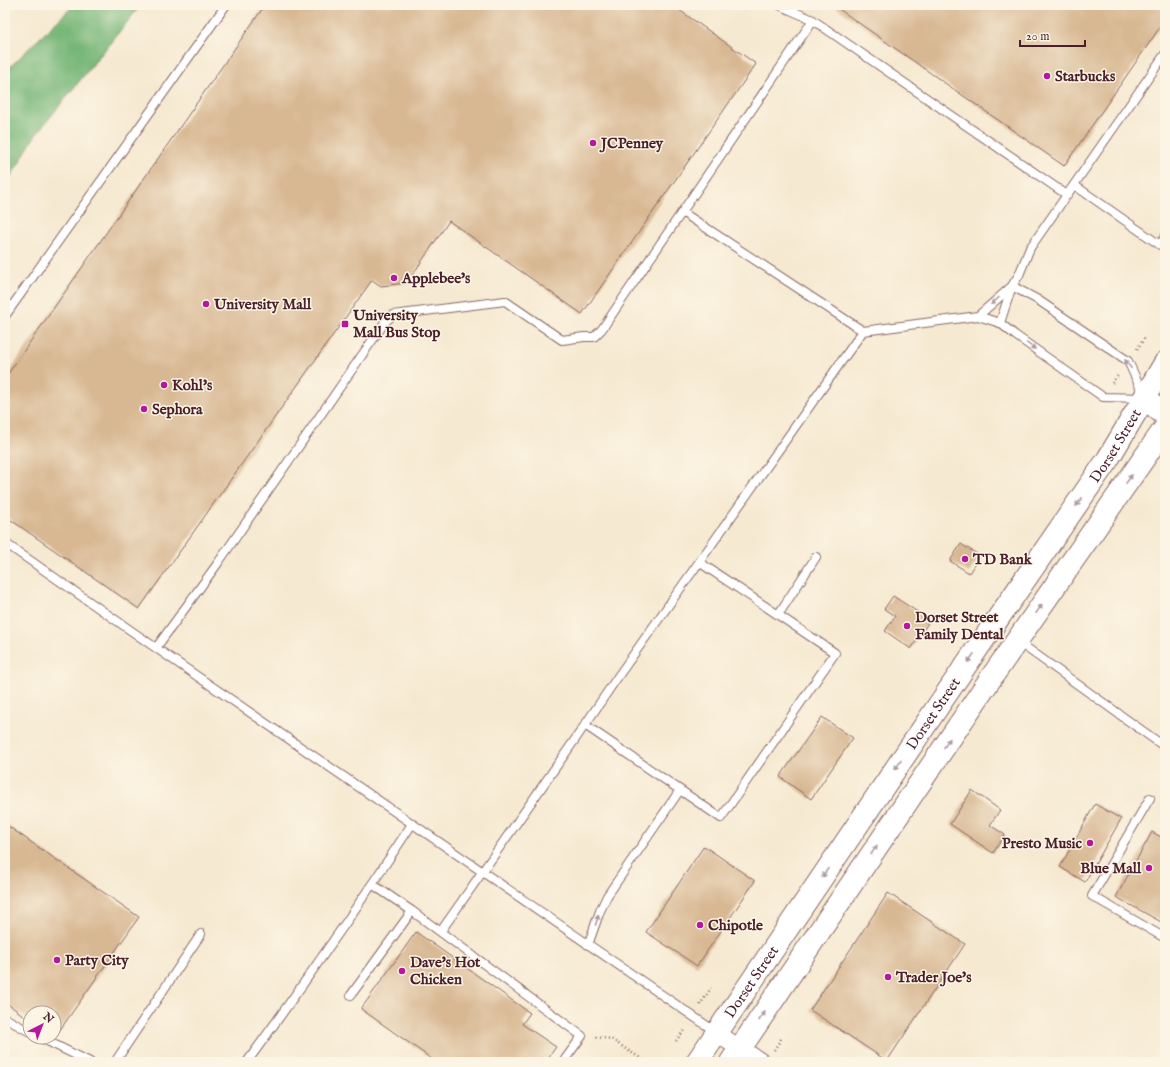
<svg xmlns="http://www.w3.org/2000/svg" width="1170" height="1067" font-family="'IM FELL English',serif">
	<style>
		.forest { fill: #76b677; stroke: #606a51 }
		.building { fill: #d8b893 }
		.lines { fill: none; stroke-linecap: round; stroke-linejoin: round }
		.service-casing { stroke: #866665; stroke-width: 10 }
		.minor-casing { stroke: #866665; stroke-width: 19 }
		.secondary-casing { stroke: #866665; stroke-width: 24 }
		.path { stroke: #866665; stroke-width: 2.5; stroke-dasharray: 1 3; stroke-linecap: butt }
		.service { stroke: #fff; stroke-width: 8 }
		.minor { stroke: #fff; stroke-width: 17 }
		.secondary { stroke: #fff; stroke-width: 22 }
		.oneway { fill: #ae9aa0 }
		.poi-dot { fill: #b5179e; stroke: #fcf5e5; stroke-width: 1.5 }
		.labels { text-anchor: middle; stroke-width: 3; stroke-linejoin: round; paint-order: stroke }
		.poi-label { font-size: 15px; font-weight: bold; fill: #4a1f2b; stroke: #fcf5e5; text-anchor: start }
		.street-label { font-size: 15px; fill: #4a1f2b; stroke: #fcf5e5 }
	</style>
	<rect width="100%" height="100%" fill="#fcf5e5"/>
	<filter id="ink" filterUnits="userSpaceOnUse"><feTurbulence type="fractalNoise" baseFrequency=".025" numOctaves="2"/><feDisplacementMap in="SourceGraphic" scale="8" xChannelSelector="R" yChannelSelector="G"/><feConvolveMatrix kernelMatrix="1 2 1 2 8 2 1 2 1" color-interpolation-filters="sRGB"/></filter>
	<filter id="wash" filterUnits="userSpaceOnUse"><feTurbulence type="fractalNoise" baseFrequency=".012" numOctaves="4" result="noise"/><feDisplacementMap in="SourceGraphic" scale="16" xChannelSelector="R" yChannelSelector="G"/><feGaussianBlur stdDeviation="0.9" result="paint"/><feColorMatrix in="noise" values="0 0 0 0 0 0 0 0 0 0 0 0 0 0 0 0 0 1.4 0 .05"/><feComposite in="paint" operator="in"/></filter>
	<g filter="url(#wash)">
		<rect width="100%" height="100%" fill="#f6e9d1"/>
		<path class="forest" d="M74,5H141L35,136L7,183L5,193V74L13,64Z"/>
		<g id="blocks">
			<path class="building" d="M265,5H672L756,64L582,314L449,221L407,283L381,286L372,280L139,609L5,516V378Z
				M833,5H1165V20L1064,166Z
				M961,544L980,556L969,573L950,561Z
				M893,596L930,620L911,649L885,631L895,616L884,609Z
				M822,717L853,738L811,799L780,777Z
				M972,790L1000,810L990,825L1005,835L993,853L950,824Z
				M1095,804L1121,819L1085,882L1060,867Z
				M5,824L139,917L55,1037L54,1013H30V1020L5,1002Z
				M1152,832L1165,839V924L1116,897Z
				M704,846L755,881L697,966L646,932Z
				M888,893L965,944L887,1061L810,1010Z
				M416,932L530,1013L522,1024L556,1047L545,1062H436L361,1009Z"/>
		</g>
	</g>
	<g filter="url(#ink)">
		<use href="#blocks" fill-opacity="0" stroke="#866665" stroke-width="1"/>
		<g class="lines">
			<g class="service-casing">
				<path id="service" d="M779,5L813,20
					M1074,185L1160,245L1165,237
					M682,212L813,20L1067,195
					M5,316L226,5
					M978,316L1011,287
					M1000,323L1015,335L1103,397L1145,398L1128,361L1038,300L1012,286
					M5,543L156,648L716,1032
					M778,615L816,557
					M1017,641L1165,747
					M156,648L218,563L385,322L393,315L505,301L562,340L584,337H594L602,329L682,212L863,331L978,316L1000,323L1012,286L1019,275L1030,248L1165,54
					M585,725L721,818L835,653L699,562
					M1150,798L1092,896L1165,938
					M372,884L412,911
					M441,931L574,741L619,675L863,331
					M588,945L600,911L607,896L680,790
					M351,995L412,911L582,1036L563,1062
					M5,1018L30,1032
					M39,1037L90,1062
					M115,1062L201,934
					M247,1062C304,984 359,905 412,824"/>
			</g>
			<g class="minor-casing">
				<path id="minor" d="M716,1033L761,1062"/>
			</g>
			<g class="secondary-casing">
				<g id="secondary">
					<path d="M1145,398L1165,415"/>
					<path id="s1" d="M697,1062L968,662L1108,459L1165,363"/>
					<path d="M731,1062L991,678L1165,428"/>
				</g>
			</g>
			<path class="path" d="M1137,349L1146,336
				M1112,383L1119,374
				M700,1005L711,988
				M596,1037L611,1039L646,1062
				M676,1041L685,1029
				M774,1050L781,1039"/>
			<use href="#service" class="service"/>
			<use href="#minor" class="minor"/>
			<use href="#secondary" class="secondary"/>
		</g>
		<defs><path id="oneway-solid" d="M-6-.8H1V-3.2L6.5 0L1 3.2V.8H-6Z"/></defs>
		<g class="oneway">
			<use href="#oneway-solid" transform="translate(995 301) rotate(138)"/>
			<use href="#oneway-solid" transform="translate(1031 346) rotate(35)"/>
			<use href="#oneway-solid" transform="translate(1128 364) rotate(-126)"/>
			<use href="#oneway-solid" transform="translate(1129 479) rotate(-55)"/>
			<use href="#oneway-solid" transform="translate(1079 502) rotate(125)"/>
			<use href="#oneway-solid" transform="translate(1039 609) rotate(-55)"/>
			<use href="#oneway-solid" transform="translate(971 658) rotate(125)"/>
			<use href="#oneway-solid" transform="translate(947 743) rotate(-56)"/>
			<use href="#oneway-solid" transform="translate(898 765) rotate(124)"/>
			<use href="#oneway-solid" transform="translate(874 850) rotate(-56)"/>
			<use href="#oneway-solid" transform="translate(825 873) rotate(124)"/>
			<use href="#oneway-solid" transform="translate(597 920) rotate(-74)"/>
			<use href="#oneway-solid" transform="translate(762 1016) rotate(-56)"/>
		</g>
	</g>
	<g class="poi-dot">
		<circle cx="1047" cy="76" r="4"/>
		<circle cx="593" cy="143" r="4"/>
		<circle cx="394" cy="278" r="4"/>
		<circle cx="206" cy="304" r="4"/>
		<rect x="341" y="320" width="8" height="8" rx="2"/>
		<circle cx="164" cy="385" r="4"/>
		<circle cx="144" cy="409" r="4"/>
		<circle cx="965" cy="559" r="4"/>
		<circle cx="907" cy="626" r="4"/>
		<circle cx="1090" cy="843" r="4"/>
		<circle cx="1149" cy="868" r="4"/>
		<circle cx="700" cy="925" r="4"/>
		<circle cx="57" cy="960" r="4"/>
		<circle cx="402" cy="971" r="4"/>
		<circle cx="888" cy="977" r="4"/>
	</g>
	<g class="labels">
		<g class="poi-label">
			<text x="1055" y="81">Starbucks</text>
			<text x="601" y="148">JCPenney</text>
			<text x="402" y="283">Applebee's</text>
			<text x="214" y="309">University Mall</text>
			<text x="353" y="320">University<tspan x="353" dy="17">Mall Bus Stop</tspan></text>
			<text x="172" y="390">Kohl's</text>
			<text x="152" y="414">Sephora</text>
			<text x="973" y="564">TD Bank</text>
			<text x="915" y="622">Dorset Street<tspan x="915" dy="17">Family Dental</tspan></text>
			<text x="1082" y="848" text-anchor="end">Presto Music</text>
			<text x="1141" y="873" text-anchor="end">Blue Mall</text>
			<text x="708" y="930">Chipotle</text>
			<text x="65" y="965">Party City</text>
			<text x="410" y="967">Dave's Hot<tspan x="410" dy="17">Chicken</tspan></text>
			<text x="896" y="982">Trader Joe's</text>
		</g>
		<g class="street-label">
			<text dy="5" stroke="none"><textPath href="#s1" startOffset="745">Dorset Street</textPath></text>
			<text dy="5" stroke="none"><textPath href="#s1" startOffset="421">Dorset Street</textPath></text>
			<text dy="5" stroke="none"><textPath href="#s1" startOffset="97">Dorset Street</textPath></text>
		</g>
	</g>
	<rect width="1170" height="1067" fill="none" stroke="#fcf5e5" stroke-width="20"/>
	<g transform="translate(42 1025) rotate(42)"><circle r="19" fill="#fcf5e5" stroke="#b59f9b"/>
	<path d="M0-3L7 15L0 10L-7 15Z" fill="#b5179e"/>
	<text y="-6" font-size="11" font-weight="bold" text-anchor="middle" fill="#4a1f2b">N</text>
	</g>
	<path d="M1020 40v6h65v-6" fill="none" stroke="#4a1f2b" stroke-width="2"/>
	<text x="1026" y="40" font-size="12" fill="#4a1f2b" stroke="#fcf5e5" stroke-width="3" paint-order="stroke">20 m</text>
</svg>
